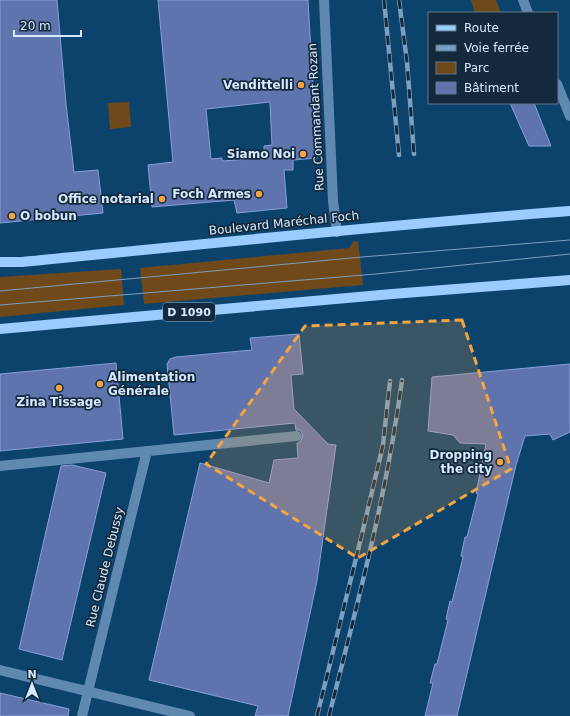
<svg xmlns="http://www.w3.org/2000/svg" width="570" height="716" font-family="'DejaVu Sans',sans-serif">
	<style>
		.green { fill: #70491a }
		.building { fill: #5f74ac; stroke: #889fda; fill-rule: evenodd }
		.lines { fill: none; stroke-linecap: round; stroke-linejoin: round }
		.minor { stroke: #5f89b0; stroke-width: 10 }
		.major { stroke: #9acdfd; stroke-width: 10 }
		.tram { stroke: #7b9fbe; stroke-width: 1 }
		.rail-casing { stroke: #7b9fbe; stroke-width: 4.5 }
		.rail { stroke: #13293c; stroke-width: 3; stroke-dasharray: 9; stroke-linecap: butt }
		.marked { fill: #f3a443; fill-opacity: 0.2; stroke: #f3a443; stroke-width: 3; stroke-dasharray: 8 5; stroke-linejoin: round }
		.poi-dot { fill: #f3a443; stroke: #13293c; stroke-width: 1.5 }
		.labels { text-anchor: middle; stroke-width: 3.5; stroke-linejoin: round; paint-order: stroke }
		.shield { fill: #13293c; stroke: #9bb0c4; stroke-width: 1 }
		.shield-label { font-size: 11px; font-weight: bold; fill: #d5eaff }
		.poi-label { font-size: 12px; font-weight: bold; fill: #d5eaff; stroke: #13293c; text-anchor: end }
		.street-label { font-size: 12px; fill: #d5eaff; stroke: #13293c }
	</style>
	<rect width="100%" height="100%" fill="#0c436d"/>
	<path class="green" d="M471,0H496L501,13H475Z
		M129,102L131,127L110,129L108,103Z
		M358,241L363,285L144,304L140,268L349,248L353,242Z
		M121,269L124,305L0,317V277Z"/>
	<path class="building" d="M0,0H57L66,104L74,172L98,170L103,213L0,223Z
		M158,0H308L317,158L293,160V170H284L287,208L237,213L234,200L152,207L148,165L173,162ZM270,102L272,145L264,146V158L222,161V158L211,159L206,109Z
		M510,103H534L551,146H529Z
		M299,334L303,374L291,375L294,409L328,444L336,445L317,581L288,716H255L258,706L149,680L200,463L269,483L274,460L298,458L297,443L301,441L303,435L300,430H296L295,423L174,435L167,364L170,359L176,357L252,350L250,338Z
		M116,363L123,439L0,451V374Z
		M570,364V432L553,440L550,434L525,436L516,465L457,716H425L433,683H430L435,664H437L448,620L446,619L450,601L452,602L463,557L461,556L465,537H467L478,494L476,493L486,444L460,443L453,435L428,431L432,377Z
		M72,465L106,473L62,660L19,649L61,466Z
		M0,693L69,709L68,716H0Z"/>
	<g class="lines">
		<path class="minor" d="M324,0L333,201L337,232
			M523,0L528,13
			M557,84L570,116
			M0,466L297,436
			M0,670L190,716
			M82,716L147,451"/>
		<path class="major" d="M0,262H22C204,244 387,225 570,211
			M0,329L392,294L570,280"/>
		<path class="tram" d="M0,291L362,257L570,240
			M0,305L376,274L570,254"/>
		<g class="rail-casing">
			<path id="rail" d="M384,0L399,155
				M399,0L407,62L414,154
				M317,716L362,534L383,445L390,381
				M329,716C357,605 387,494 402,380"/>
		</g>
		<use href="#rail" class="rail"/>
	</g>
	<path class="marked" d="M462,320L511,469L358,558L206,464L305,326Z"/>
	<g class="poi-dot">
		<circle cx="301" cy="85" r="4"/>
		<circle cx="303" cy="154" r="4"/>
		<circle cx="259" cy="194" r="4"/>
		<circle cx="162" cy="199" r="4"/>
		<circle cx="12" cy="216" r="4"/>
		<circle cx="100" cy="384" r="4"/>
		<circle cx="59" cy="388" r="4"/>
		<circle cx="500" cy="462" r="4"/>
	</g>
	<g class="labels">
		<rect class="shield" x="163" y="303" width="52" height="18" rx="3"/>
		<g class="shield-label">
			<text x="189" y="316">D 1090</text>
		</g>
		<g class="poi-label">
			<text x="293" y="89">Vendittelli</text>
			<text x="295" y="158">Siamo Noi</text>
			<text x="251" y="198">Foch Armes</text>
			<text x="154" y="203">Office notarial</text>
			<text x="20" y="220" text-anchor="start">O bobun</text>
			<text x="108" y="381" text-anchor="start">Alimentation<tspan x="108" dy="14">Générale</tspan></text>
			<text x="59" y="406" text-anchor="middle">Zina Tissage</text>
			<text x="492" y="459">Dropping<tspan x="492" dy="14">the city</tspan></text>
		</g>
		<g class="street-label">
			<text transform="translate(316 117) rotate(-93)" y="4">Rue Commandant Rozan</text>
			<text transform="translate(284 223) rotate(-6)" y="4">Boulevard Maréchal Foch</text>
			<text transform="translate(105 567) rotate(-76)" y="4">Rue Claude Debussy</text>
		</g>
	</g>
	<rect x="428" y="12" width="130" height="92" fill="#13293c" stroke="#61768a"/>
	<rect x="436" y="25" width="20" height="6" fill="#9acdfd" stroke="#61768a"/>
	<text x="464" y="32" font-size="12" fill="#d5eaff">Route</text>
	<rect x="436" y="45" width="20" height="6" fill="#7b9fbe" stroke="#61768a"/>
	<text x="464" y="52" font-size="12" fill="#d5eaff">Voie ferrée</text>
	<rect x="436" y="62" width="20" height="12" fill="#70491a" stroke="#61768a"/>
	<text x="464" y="72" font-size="12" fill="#d5eaff">Parc</text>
	<rect x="436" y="82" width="20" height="12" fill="#5f74ac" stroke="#61768a"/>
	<text x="464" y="92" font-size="12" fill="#d5eaff">Bâtiment</text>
	<g transform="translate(32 684)" stroke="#13293c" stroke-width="3" paint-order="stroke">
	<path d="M0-3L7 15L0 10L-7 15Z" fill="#d5eaff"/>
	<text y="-6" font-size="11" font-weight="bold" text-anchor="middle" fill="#d5eaff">N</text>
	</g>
	<path d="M14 30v6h67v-6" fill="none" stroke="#d5eaff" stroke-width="2"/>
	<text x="20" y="30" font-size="12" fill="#d5eaff" stroke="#13293c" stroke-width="3" paint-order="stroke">20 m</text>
</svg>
